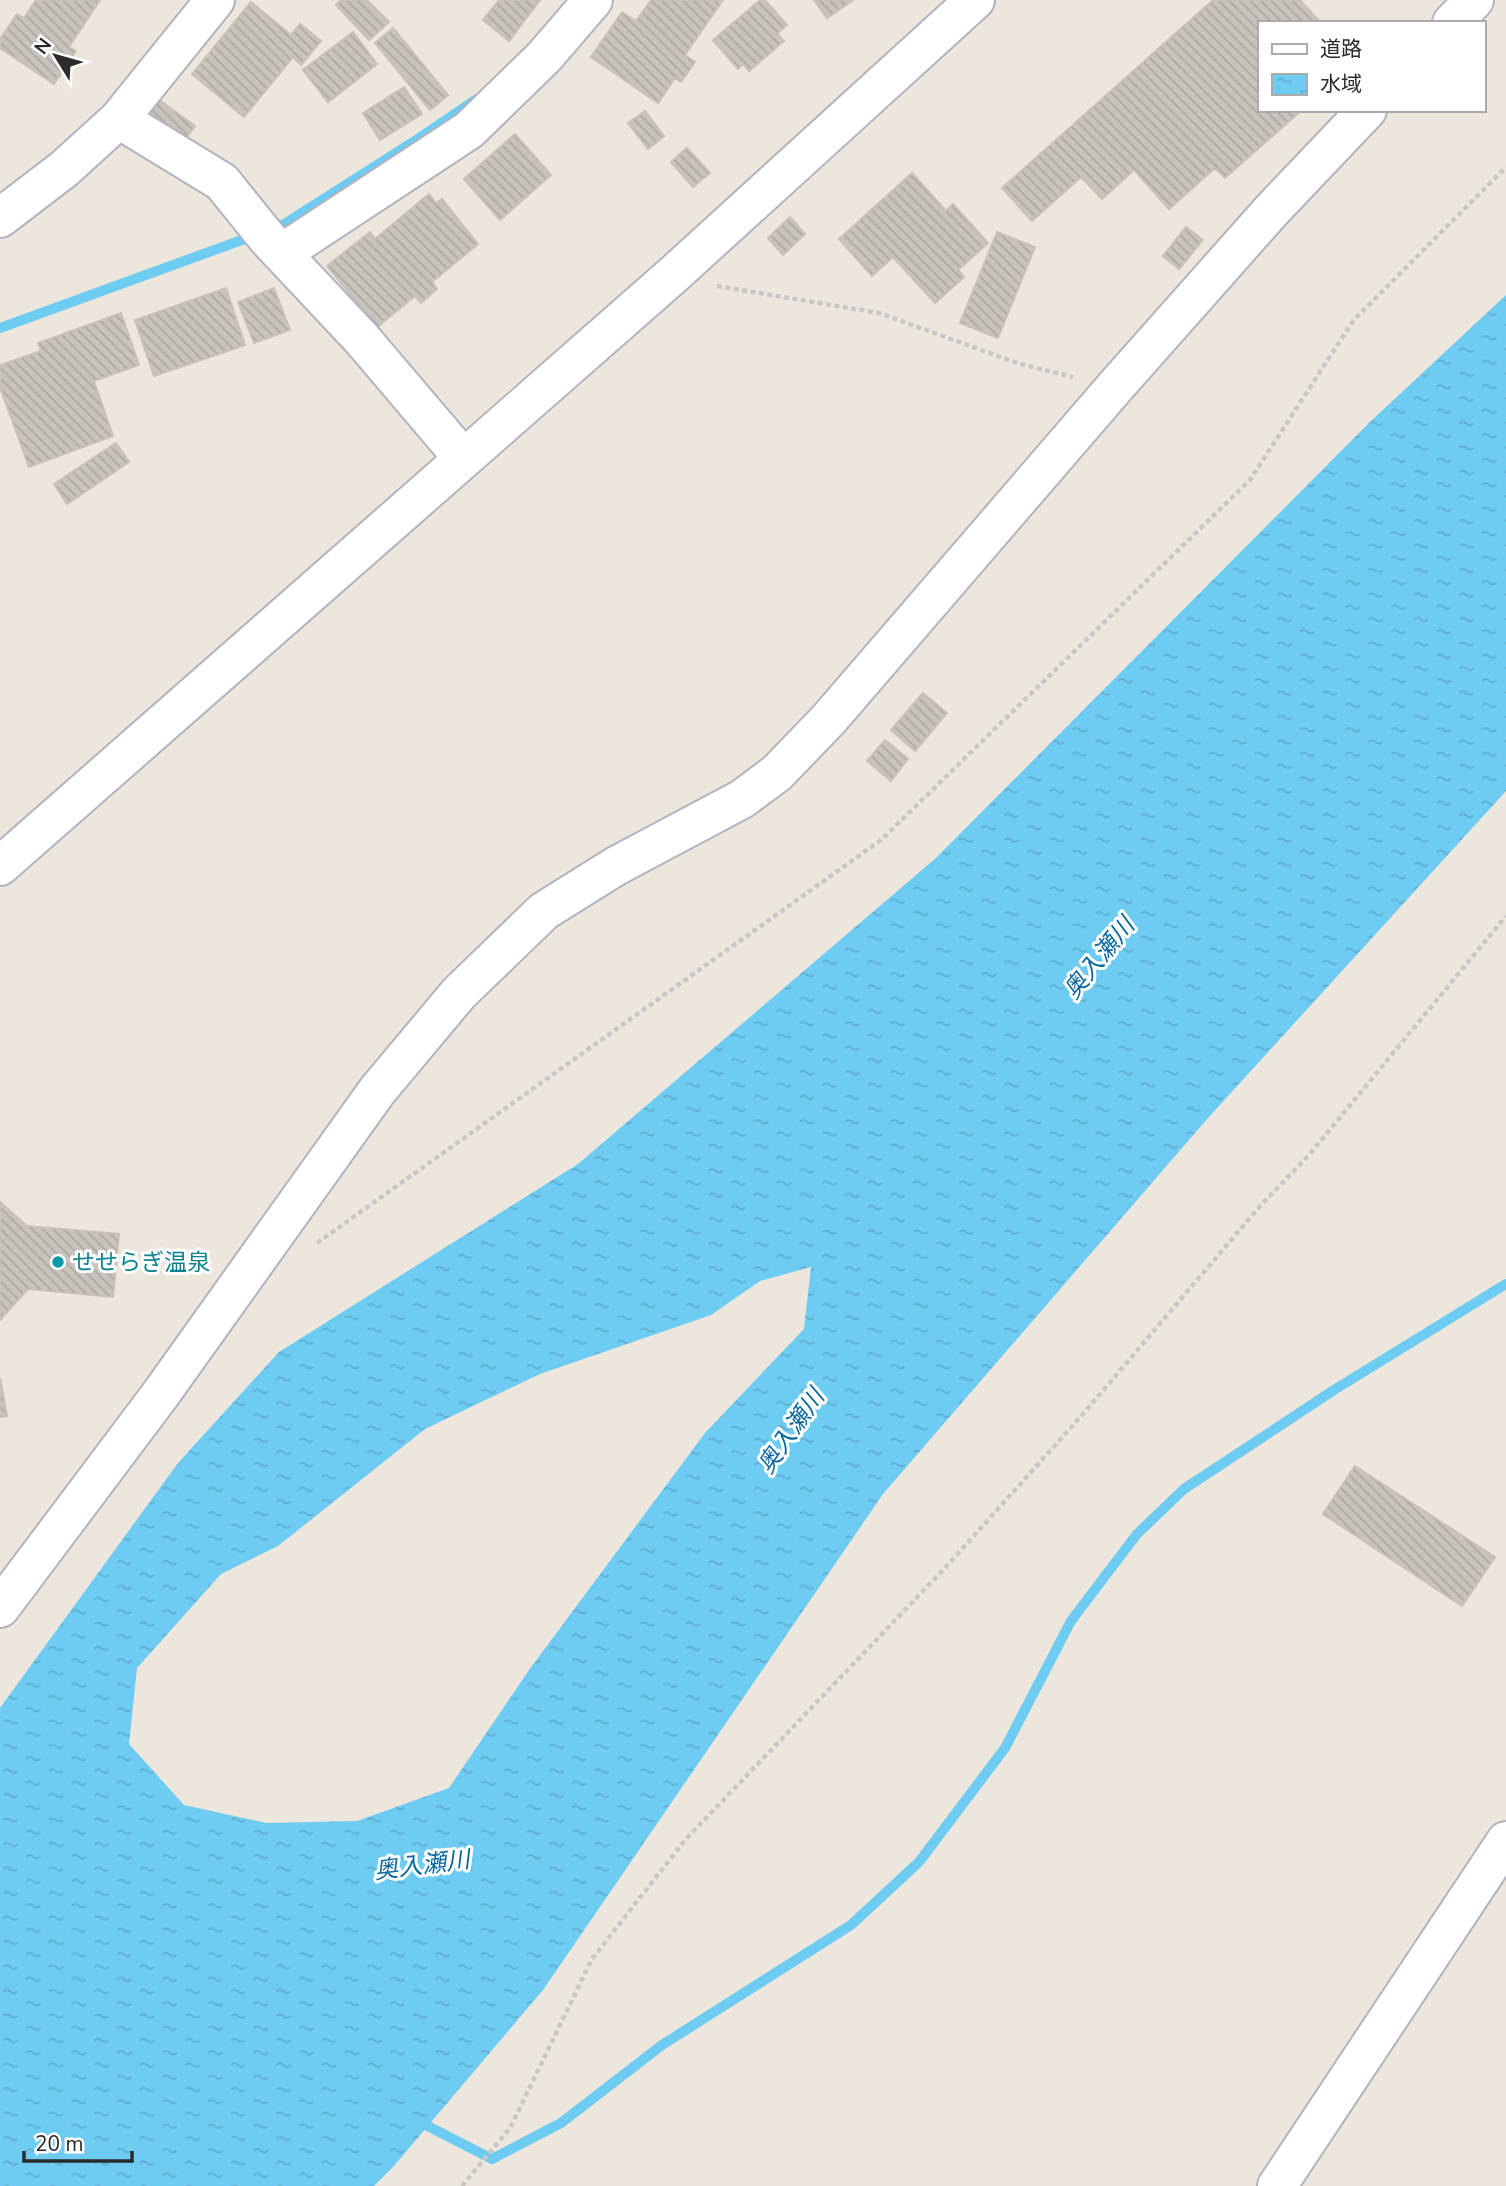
<svg xmlns="http://www.w3.org/2000/svg" width="1506" height="2186" font-family="'Nunito Sans','Noto Sans JP',sans-serif">
	<style>
		.water { fill: url(#water-ripples); fill-rule: evenodd }
		.lines { fill: none; stroke-linecap: round; stroke-linejoin: round }
		.stream { stroke: #6ecbf1; stroke-width: 10 }
		.building { fill: url(#building-back-hatch); stroke: #c8c2b6; stroke-width: 2 }
		.minor-casing { stroke: #b1b3bf; stroke-width: 42 }
		.path { stroke: #c8c8c8; stroke-width: 4.5; stroke-dasharray: 5 3.5; stroke-linecap: butt }
		.minor { stroke: #fff; stroke-width: 38 }
		.culture-dot { fill: #0f9aa8; stroke: #fff; stroke-width: 2.5 }
		.labels { text-anchor: middle; stroke-width: 6; stroke-linejoin: round; paint-order: stroke }
		.culture-label { font-size: 23px; fill: #0d838f; stroke: #fff; text-anchor: start }
		.water-label { font-size: 24px; font-style: italic; fill: #0b689f; stroke: #fff }
	</style>
	<defs>
		<pattern id="water-ripples" width="26" height="14" patternUnits="userSpaceOnUse" patternTransform="scale(1.75)"><rect width="26" height="14" fill="#6ecbf1"/><path d="M2 4q2-2 4 0t4 0M15 11q2-2 4 0t4 0" fill="none" stroke="#5faecf"/></pattern>
		<pattern id="building-back-hatch" width="6" height="6" patternUnits="userSpaceOnUse" patternTransform="scale(1.75)"><rect width="6" height="6" fill="#c8c3bc"/><path d="M-1 5l2 2M0 0l6 6M5-1l2 2" fill="none" stroke="#aca8a2"/></pattern>
	</defs>
	<rect width="100%" height="100%" fill="#ede6dd"/>
	<path class="water" d="M1506,295V791L1208,1118L883,1494L543,1990L393,2167L374,2186H0V1708L178,1463L279,1352L578,1164L936,858L1370,422ZM811,1267L804,1329L705,1433L529,1670L449,1788L357,1821L266,1823L184,1805L129,1744L137,1668L221,1574L278,1546L425,1429L540,1374L711,1315L760,1281Z"/>
	<g class="lines">
		<path class="stream" d="M0,328L283,225L421,137L477,99
			M416,2120L492,2159L561,2123L662,2045L851,1925L919,1862L1005,1748L1071,1621L1137,1534L1184,1489L1334,1390L1506,1284"/>
	</g>
	<path class="building" d="M36,0H100L69,47L76,51L54,84L0,48V39L17,14L24,18Z
		M341,0H367L389,22L369,40L336,5Z
		M499,0H540L509,41L483,20Z
		M651,0H723L685,55L695,62L681,82L675,78L658,103L591,57L622,12L636,21Z
		M760,0H765L787,25L777,34L784,41L749,71L743,64L738,69L713,40Z
		M814,0H853L827,18Z
		M1213,0H1300L1321,23H1259V110H1302L1225,178L1215,168L1169,209L1134,170L1102,199L1081,177L1032,221L1002,188Z
		M251,2L291,35L300,24L321,41L301,65L293,57L244,117L192,74Z
		M393,28L448,95L430,110L375,43Z
		M353,32L377,64L328,102L303,70Z
		M404,87L422,114L380,140L363,113Z
		M158,99L195,126L181,145L144,118Z
		M645,111L664,136L648,149L628,123Z
		M515,134L551,175L500,220L464,179Z
		M687,148L710,173L693,187L671,162Z
		M912,173L946,211L953,204L988,243L958,270L964,277L935,303L893,257L872,276L839,239Z
		M429,194L436,203L442,199L478,244L432,282L437,289L421,303L415,296L377,327L327,266L370,232L375,239Z
		M790,217L805,234L783,255L768,238Z
		M1186,227L1203,240L1179,269L1163,256Z
		M997,232L1035,247L998,338L960,323Z
		M226,288L245,345L154,376L135,320Z
		M274,288L290,330L254,343L238,302Z
		M121,313L139,365L94,381L113,436L29,467L0,387V365L41,351L38,343Z
		M116,443L129,462L67,504L54,484Z
		M923,693L947,713L915,751L891,730Z
		M885,740L908,759L891,781L867,761Z
		M0,1202L27,1226L119,1234L113,1297L28,1289L0,1320Z
		M0,1378L7,1416L0,1417Z
		M1355,1466L1495,1557L1462,1606L1323,1514Z"/>
	<g class="lines">
		<g class="minor-casing">
			<path id="minor" d="M1452,23L1474,0
				M119,119L222,182L268,239L361,338L463,458
				M0,218L64,169L119,119L215,0
				M282,253L469,130L544,57L593,0
				M0,866L673,275L975,0
				M0,1608L160,1395L377,1091L459,993L544,911L616,866L742,799L777,773L829,719L1115,387L1271,211L1367,110
				M1277,2186L1506,1841"/>
		</g>
		<path class="path" d="M717,286L879,313L1020,364L1073,377
			M317,1243L881,840L1250,480L1353,321L1506,167
			M462,2186L510,2128L592,1959L686,1839L945,1568L1083,1414L1261,1205L1309,1155L1506,916"/>
		<use href="#minor" class="minor"/>
	</g>
	<circle class="culture-dot" cx="58" cy="1262" r="7"/>
	<g class="labels">
		<g class="culture-label">
			<text x="72" y="1270">せせらぎ温泉</text>
		</g>
		<g class="water-label">
			<text transform="translate(1099 958) rotate(-51)" y="8">奥入瀬川</text>
			<text transform="translate(791 1431) rotate(-55)" y="8">奥入瀬川</text>
			<text transform="translate(422 1865) rotate(-7)" y="8">奥入瀬川</text>
		</g>
	</g>
	<rect x="1258" y="21" width="228" height="91" fill="#ffffff" stroke="#aaaaaa" stroke-width="2"/>
	<rect x="1272" y="44" width="35" height="10" fill="#ffffff" stroke="#aaaaaa" stroke-width="2"/>
	<text x="1320" y="56" font-size="21" fill="#2b2b2b">道路</text>
	<rect x="1272" y="74" width="35" height="21" fill="url(#water-ripples)" stroke="#aaaaaa" stroke-width="2"/>
	<text x="1320" y="91" font-size="21" fill="#2b2b2b">水域</text>
	<g transform="translate(56 56) rotate(307)" stroke="#ffffff" stroke-width="5" paint-order="stroke">
	<path d="M0-5L12 26L0 18L-12 26Z" fill="#2b2b2b"/>
	<text y="-10" font-size="19" font-weight="bold" text-anchor="middle" fill="#2b2b2b">N</text>
	</g>
	<path d="M24 2151v10h108v-10" fill="none" stroke="#2b2b2b" stroke-width="3.5"/>
	<text x="35" y="2151" font-size="21" fill="#2b2b2b" stroke="#ffffff" stroke-width="5" paint-order="stroke">20 m</text>
</svg>
